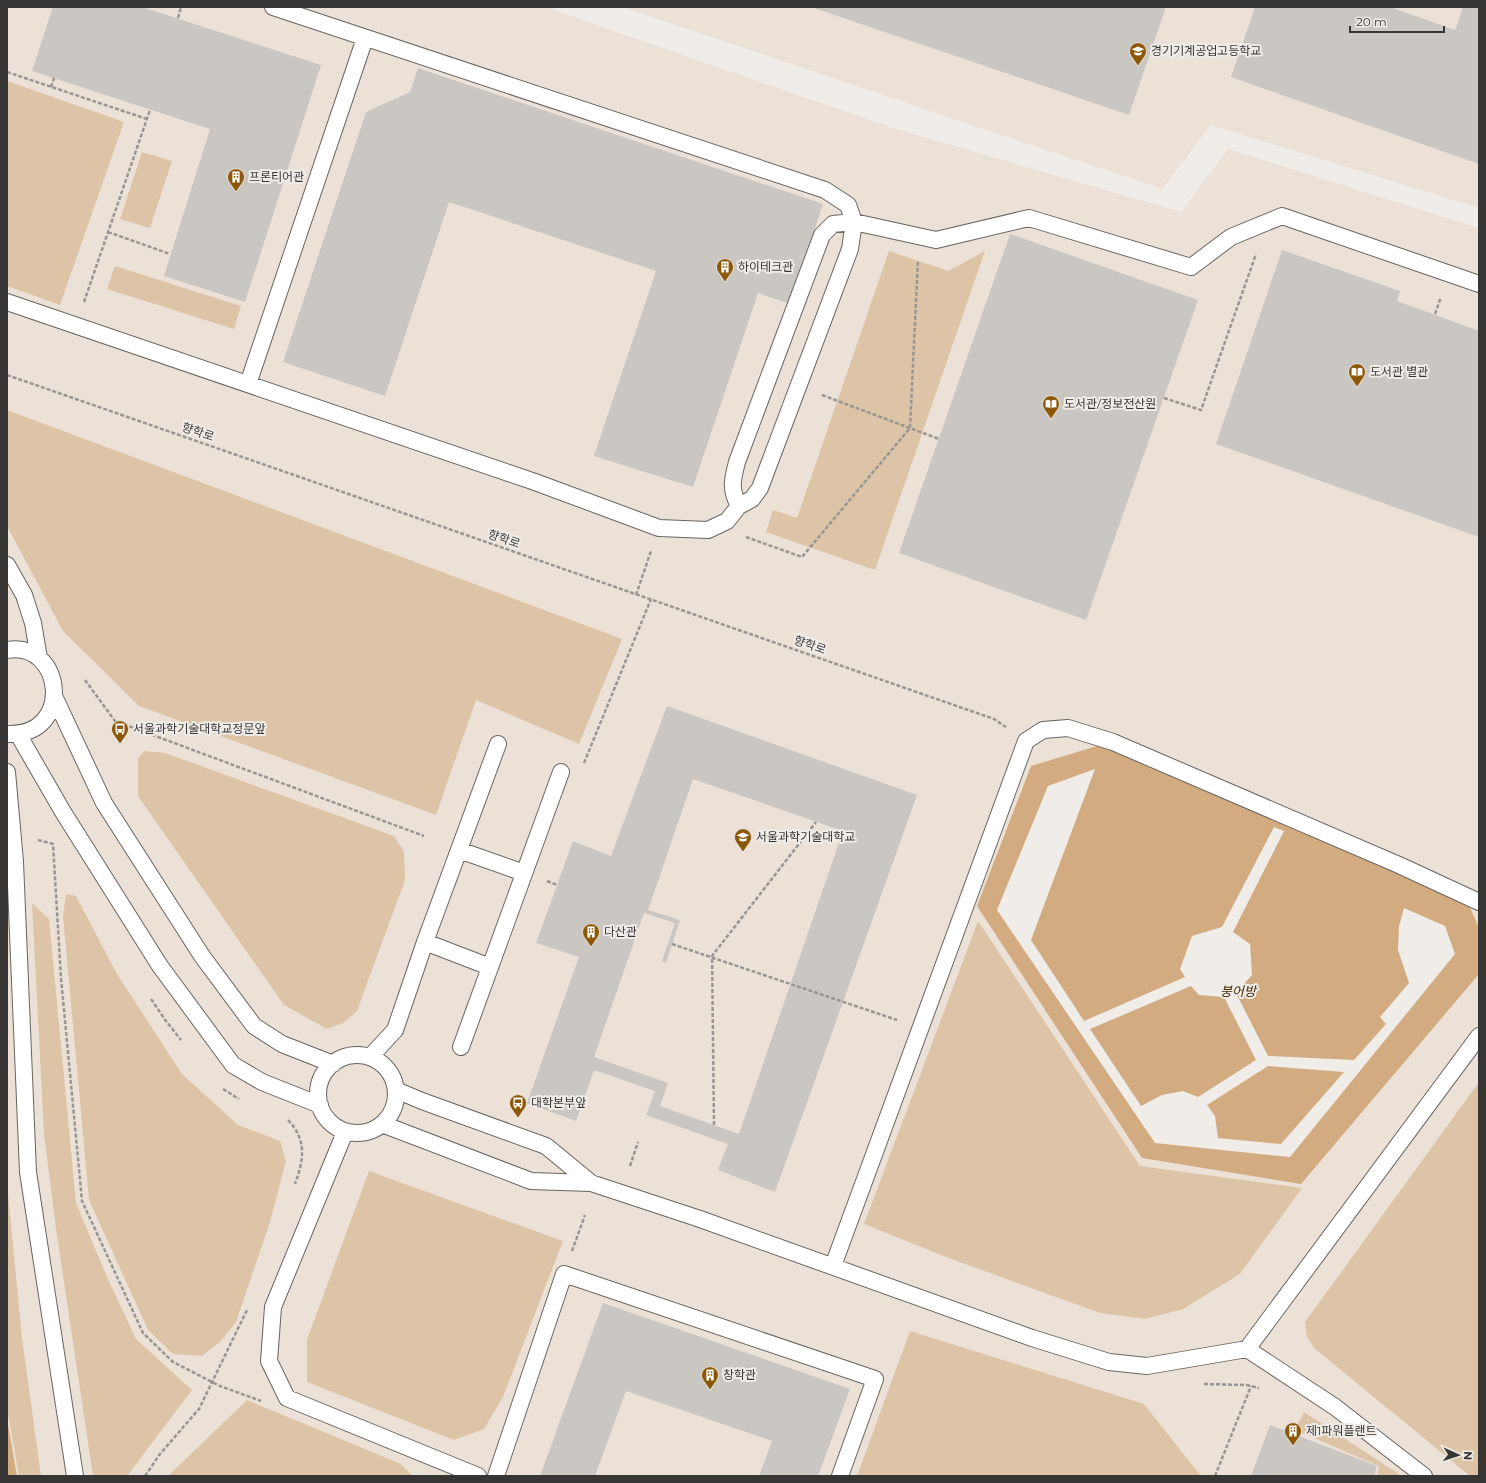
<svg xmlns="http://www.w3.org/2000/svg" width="1486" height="1483" font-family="Montserrat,'Noto Sans KR',sans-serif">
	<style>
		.built { fill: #ebe1d7 }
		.green { fill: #dec4a7 }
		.water { fill: #d3ab81 }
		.pier { fill: #f0ece8; fill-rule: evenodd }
		.building { fill: #cac6c2; fill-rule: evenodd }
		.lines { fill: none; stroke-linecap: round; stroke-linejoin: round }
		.service-casing { stroke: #686561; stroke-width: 18 }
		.path { stroke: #989593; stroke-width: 2.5; stroke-dasharray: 4 2; stroke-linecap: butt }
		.service { stroke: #fff; stroke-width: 16 }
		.labels { text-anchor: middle; stroke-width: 4; stroke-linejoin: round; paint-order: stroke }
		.poi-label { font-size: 12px; fill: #383635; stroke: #f0ece8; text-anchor: start }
		.street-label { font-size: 12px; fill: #383635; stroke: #f0ece8 }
		.water-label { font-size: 13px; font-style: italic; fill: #442905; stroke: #f0ece8 }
	</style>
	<rect width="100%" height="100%" fill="#f0ece8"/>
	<path class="built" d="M7,7H545L893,128L1181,212L1228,149L1479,228V1476H7Z
		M622,7H1479V208L1211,125L1162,189Z"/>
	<path class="green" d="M7,81L124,122L60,305L7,286Z
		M142,152L172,161L150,228L120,219Z
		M889,251L948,271L985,251L875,570L766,532L773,510L797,518Z
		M115,266L241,306L234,329L107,289Z
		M7,410L622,639L579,744L476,700L436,815L139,706L63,631L7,526Z
		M144,751L165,753L394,836L404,852L405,880L357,1011L343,1023L327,1029L284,1005L138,796V759Z
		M66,894L76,896L117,974L182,1074L238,1125L280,1141L286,1161L270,1222L236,1322L221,1341L202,1356L173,1354L148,1330L89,1200L63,916Z
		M32,903L49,919L76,1203L107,1277L136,1339L192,1390L127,1476H93L56,1229L44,1134Z
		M978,921L1140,1166L1302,1188L1240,1274L1183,1309L1145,1319L1100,1313L946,1257L864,1224Z
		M1479,1082V1476H1470L1314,1348L1307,1337L1305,1322Z
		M369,1171L563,1241L503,1397L484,1429L454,1440L307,1382V1340Z
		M7,1183L22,1338L41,1476H19L7,1408Z
		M910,1331L1144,1404L1201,1476H857Z
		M247,1400L401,1464L413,1476H168Z
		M1304,1412L1402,1476H1377L1379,1466L1295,1430Z"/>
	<path class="water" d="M1107,743L1469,905L1479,928V974L1301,1184L1142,1158L977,906L1031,766Z
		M7,1418L17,1476H7Z"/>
	<path class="pier" d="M1095,769L1031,940L1084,1021L1185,977L1180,969L1192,936L1222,927L1274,827L1284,831L1233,932L1250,944L1252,975L1236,993L1268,1056L1354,1060L1386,1024L1380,1017L1409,983L1398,950L1399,926L1404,908L1445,926L1455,954L1290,1157L1155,1143L997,910L1048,786ZM1191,986L1199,995L1224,997L1256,1060L1198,1097L1183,1091L1162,1095L1141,1106L1090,1029ZM1268,1066L1344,1072L1281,1144L1218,1138L1215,1116L1207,1105Z"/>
	<path class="building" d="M53,7H142L321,65L245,302L164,276L210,129L32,71Z
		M811,7H1166L1129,115Z
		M1255,7H1390L1455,30L1463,7H1479V164L1231,77Z
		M418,68L823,204L790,304L758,293L693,487L594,456L656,271L449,202L385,396L283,362L366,112L410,92Z
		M1010,234L1198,300L1086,620L899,553Z
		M1282,250L1400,291L1397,301L1479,331V537L1216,444Z
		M667,706L917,795L775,1192L718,1170L728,1144L646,1115L655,1091L594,1070L576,1121L527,1103L579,957L536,943L573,841L611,856ZM693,779L843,831L739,1134L660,1106L668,1083L594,1057L644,913L675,923L662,961L666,963L680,920L648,910Z
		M603,1303L850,1389L818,1476H759L772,1441L626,1391L595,1476H540Z
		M1270,1425L1377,1466L1374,1476H1251Z"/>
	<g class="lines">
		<g class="service-casing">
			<path id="service" d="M273,7L825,190L848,205L854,222L936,240L1029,218L1191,267L1231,237L1282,216L1479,284
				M7,302L535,482L659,528L708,530L727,521L739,506L752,499L760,488L850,249L854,222L833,224L822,235L737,462C732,481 730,489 739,506
				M248,384L365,38
				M7,565L24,595L33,623L39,658
				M7,650C63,640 75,735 9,734
				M54,696L104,803L202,956L254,1026L282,1044L333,1064
				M18,734L63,812L160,966L233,1065L262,1082L320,1105
				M7,772L15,862L28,1172L75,1476
				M459,850L524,873
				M425,942L490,967
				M461,1047L561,772
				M318 1094a39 39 0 1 1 78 0a39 39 0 1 1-78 0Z
				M370,1057L395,1030L425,942L498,744
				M382,1124L531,1181L591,1183L546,1146L422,1101L396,1090
				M345,1132L273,1307L269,1361L287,1398L478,1476
				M591,1183L700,1219L1032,1338L1109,1362L1147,1366L1247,1349L1479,1036
				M833,1266L1026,741L1043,730L1068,728L1113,742L1399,865L1479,902
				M1247,1349L1335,1407L1424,1476
				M496,1476L564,1274L875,1379L840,1476"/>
		</g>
		<path class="path" d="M178,18L181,7
			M7,72L147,119
			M51,87L54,78
			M108,232L170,254
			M84,302L150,110
			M1435,314L1441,297
			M7,375L994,719L1006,727
			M822,395L939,439
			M1164,398L1201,410L1256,254
			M746,537L802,557L910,428L918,260
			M636,595L651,551
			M85,680L115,721L424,836
			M584,763L651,599
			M38,840L53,844L61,978L82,1201L143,1333L173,1362L220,1386L261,1401
			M547,881L557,885
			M672,944L897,1020
			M151,999L166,1021L181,1040
			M223,1089L239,1099
			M288,1120C307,1140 304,1159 295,1184
			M714,1125L712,956L816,822
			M630,1166L638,1142
			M572,1251L585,1215
			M1204,1384L1247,1385L1259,1388
			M145,1476L160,1454L199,1409L247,1310
			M1215,1476L1251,1386"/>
		<use href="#service" class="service"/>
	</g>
	<defs>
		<g id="school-pin" transform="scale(0.9)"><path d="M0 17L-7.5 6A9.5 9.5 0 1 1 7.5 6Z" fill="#8c5707" stroke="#f0ece8"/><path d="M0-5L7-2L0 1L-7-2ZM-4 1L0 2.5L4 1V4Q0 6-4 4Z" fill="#fff"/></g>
		<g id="building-pin" transform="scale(0.9)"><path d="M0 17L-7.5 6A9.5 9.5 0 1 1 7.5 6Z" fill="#8c5707" stroke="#f0ece8"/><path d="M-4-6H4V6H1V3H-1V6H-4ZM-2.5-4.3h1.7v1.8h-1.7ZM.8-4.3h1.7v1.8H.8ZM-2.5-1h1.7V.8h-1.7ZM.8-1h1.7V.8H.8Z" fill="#fff"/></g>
		<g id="library-pin" transform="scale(0.9)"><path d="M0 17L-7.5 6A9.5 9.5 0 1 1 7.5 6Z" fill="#8c5707" stroke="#f0ece8"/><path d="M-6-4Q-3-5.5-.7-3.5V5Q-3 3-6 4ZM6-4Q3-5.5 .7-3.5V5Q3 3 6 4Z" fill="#fff"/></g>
		<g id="bus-pin" transform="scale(0.9)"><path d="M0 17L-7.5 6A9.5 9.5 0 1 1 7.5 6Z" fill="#8c5707" stroke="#f0ece8"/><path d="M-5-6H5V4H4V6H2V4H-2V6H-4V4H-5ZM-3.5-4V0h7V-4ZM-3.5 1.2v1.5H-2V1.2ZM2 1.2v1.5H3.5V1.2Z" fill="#fff"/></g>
		<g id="university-pin" transform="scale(0.9)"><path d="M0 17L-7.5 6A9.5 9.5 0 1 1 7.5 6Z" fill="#8c5707" stroke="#f0ece8"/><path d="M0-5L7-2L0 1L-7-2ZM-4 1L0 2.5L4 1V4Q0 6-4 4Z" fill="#fff"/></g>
	</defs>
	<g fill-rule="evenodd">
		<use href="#school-pin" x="1138" y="51"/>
		<use href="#building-pin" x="236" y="177"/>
		<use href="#building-pin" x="725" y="267"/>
		<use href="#library-pin" x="1357" y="372"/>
		<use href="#library-pin" x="1051" y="404"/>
		<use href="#bus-pin" x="120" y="729"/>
		<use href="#university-pin" x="743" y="837"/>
		<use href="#building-pin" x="591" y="932"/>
		<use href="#bus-pin" x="518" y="1103"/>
		<use href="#building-pin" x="710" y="1375"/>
		<use href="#building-pin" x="1293" y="1431"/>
	</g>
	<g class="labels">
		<g class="poi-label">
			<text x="1151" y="55">경기기계공업고등학교</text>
			<text x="249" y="181">프론티어관</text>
			<text x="738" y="271">하이테크관</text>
			<text x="1370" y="376">도서관 별관</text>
			<text x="1064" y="408">도서관/정보전산원</text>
			<text x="133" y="733">서울과학기술대학교정문앞</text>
			<text x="756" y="841">서울과학기술대학교</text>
			<text x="604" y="936">다산관</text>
			<text x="531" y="1107">대학본부앞</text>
			<text x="723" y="1379">창학관</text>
			<text x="1306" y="1435">제1파워플랜트</text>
		</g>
		<g class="street-label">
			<text transform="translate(198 432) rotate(19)" y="4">향학로</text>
			<text transform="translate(504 539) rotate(19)" y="4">향학로</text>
			<text transform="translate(810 645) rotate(19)" y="4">향학로</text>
		</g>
		<g class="water-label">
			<text x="1238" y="996">붕어방</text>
		</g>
	</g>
	<rect width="1486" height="1483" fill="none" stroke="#383635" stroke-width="16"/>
	<g transform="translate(1458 1455) rotate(93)" stroke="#f0ece8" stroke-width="3" paint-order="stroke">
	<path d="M0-3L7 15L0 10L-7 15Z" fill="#383635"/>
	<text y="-6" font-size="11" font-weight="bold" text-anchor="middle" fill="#383635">N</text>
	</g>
	<path d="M1350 26v6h94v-6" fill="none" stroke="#383635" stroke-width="2"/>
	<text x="1356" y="26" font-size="12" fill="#383635" stroke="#f0ece8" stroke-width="3" paint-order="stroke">20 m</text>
</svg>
